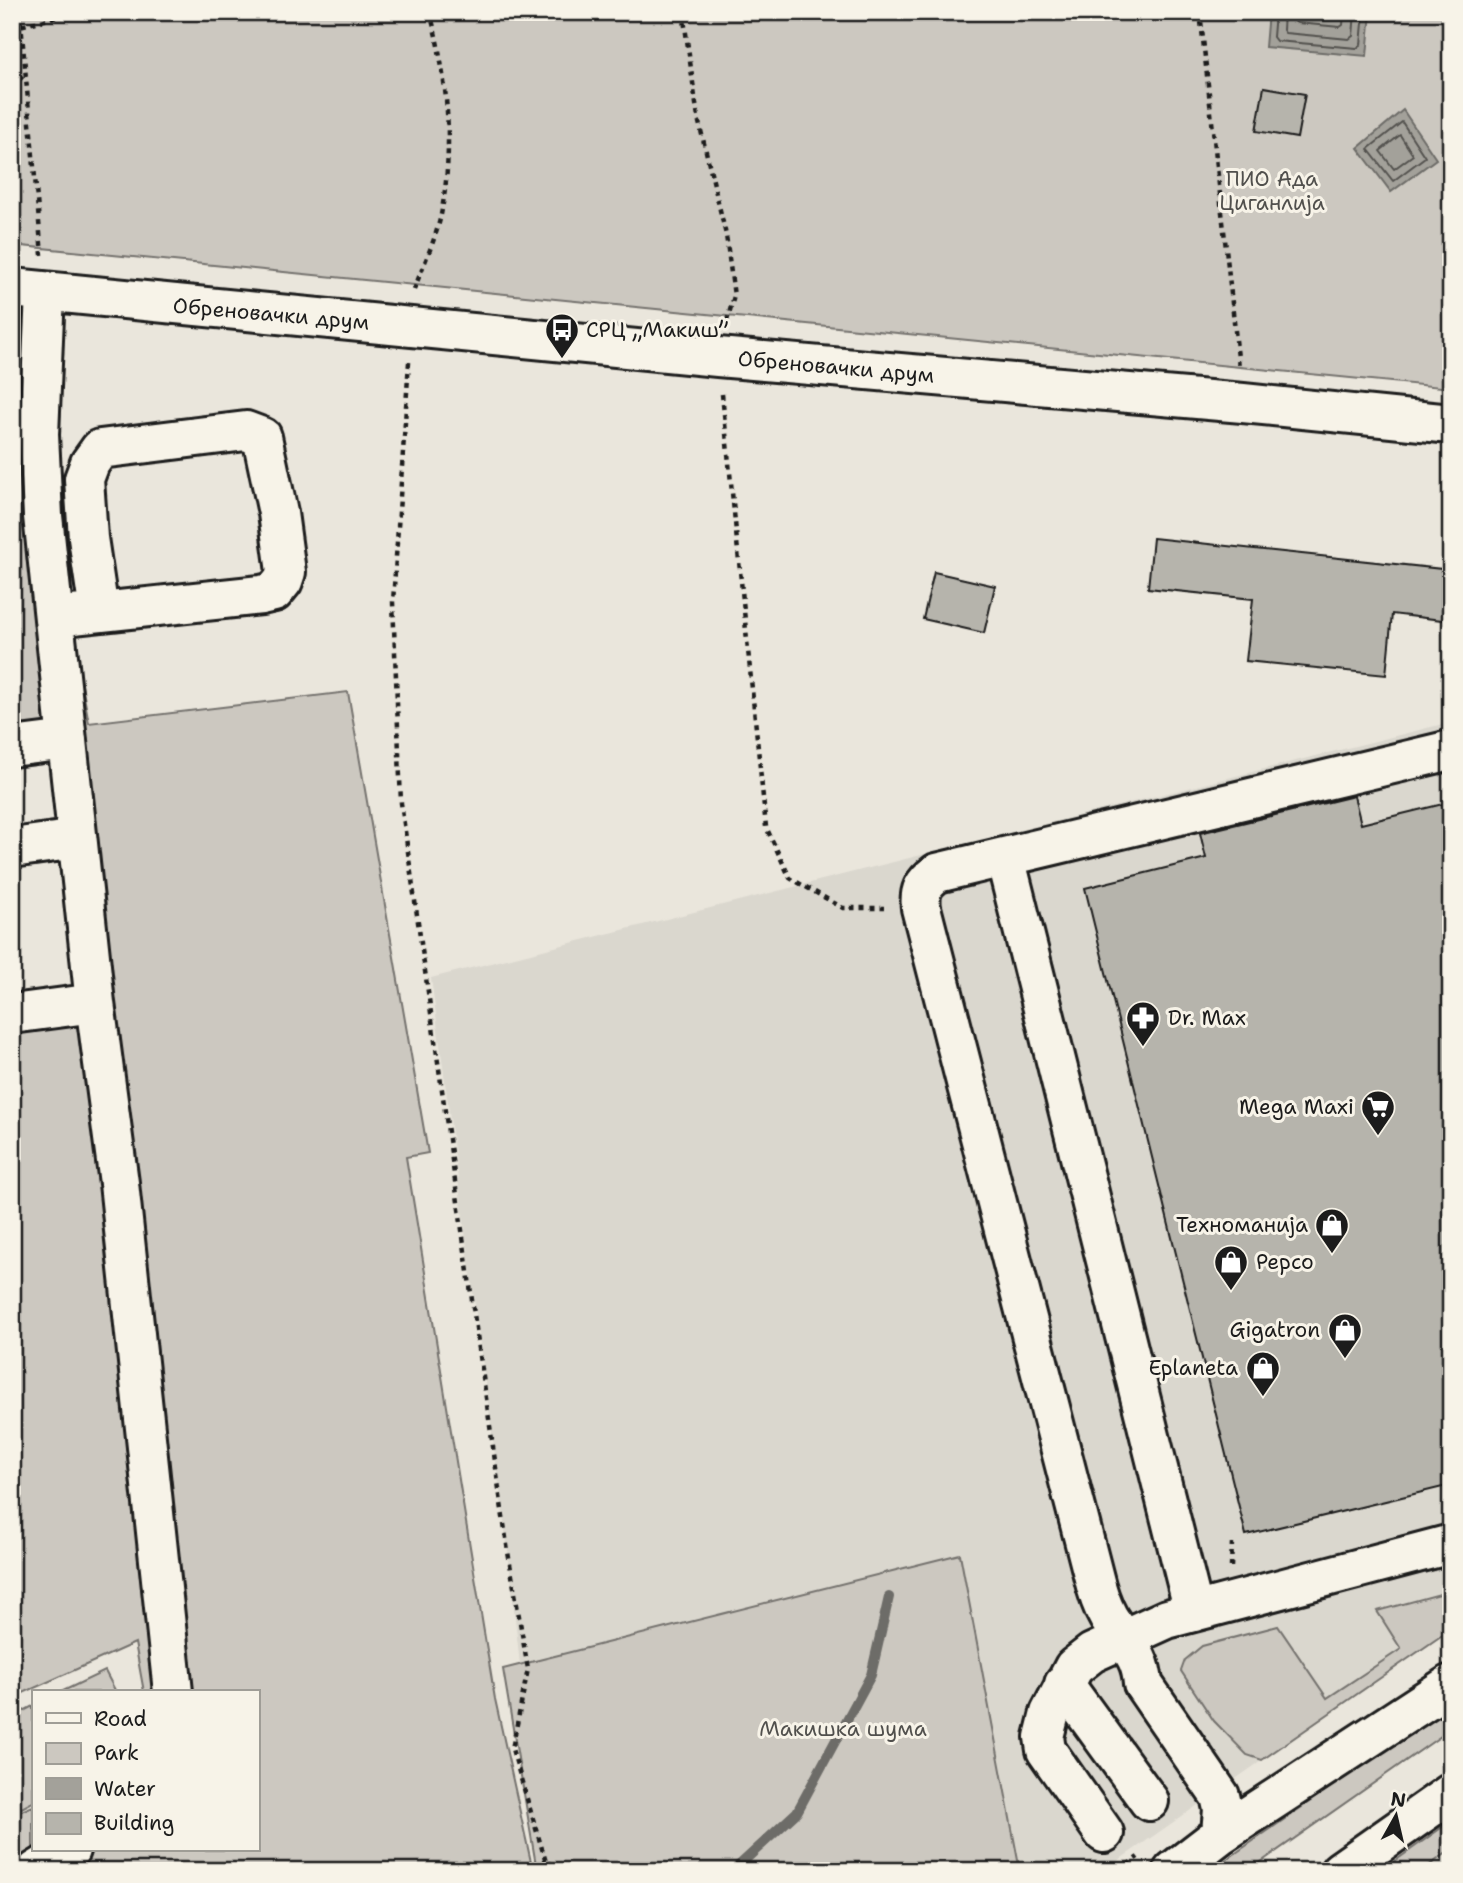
<svg xmlns="http://www.w3.org/2000/svg" width="1463" height="1883" font-family="'Shantell Sans',sans-serif">
	<style>
		.built { fill: #dad7ce }
		.green { fill: #ccc8c0; stroke: #74726e; stroke-width: 2 }
		.water { fill: #a3a19a; stroke: #6d6c68; stroke-width: 2 }
		.lines { fill: none; stroke-linecap: round; stroke-linejoin: round }
		.shore { stroke: #52514e; stroke-width: 2 }
		.stream { stroke: #6d6c68; stroke-width: 10 }
		.building { fill: #b6b4ac; stroke: #1c1c1c; stroke-width: 2 }
		.minor-casing { stroke: #1c1c1c; stroke-width: 44 }
		.major-casing { stroke: #1c1c1c; stroke-width: 44 }
		.path { stroke: #1c1c1c; stroke-width: 4.5; stroke-dasharray: 5 5; stroke-linecap: butt }
		.minor { stroke: #f7f3e8; stroke-width: 38 }
		.major { stroke: #f7f3e8; stroke-width: 38 }
		.labels { text-anchor: middle; stroke-width: 6; stroke-linejoin: round; paint-order: stroke }
		.park-label { font-size: 21px; fill: #51504d; stroke: #f7f3e8 }
		.street-label { font-size: 21px; fill: #1c1c1c; stroke: #f7f3e8 }
		.poi-label { font-size: 21px; fill: #1c1c1c; stroke: #f7f3e8; text-anchor: end }
	</style>
	<rect width="100%" height="100%" fill="#eae6dc"/>
	<filter id="ink" filterUnits="userSpaceOnUse"><feTurbulence type="fractalNoise" baseFrequency=".0143" numOctaves="2"/><feDisplacementMap in="SourceGraphic" scale="14" xChannelSelector="R" yChannelSelector="G"/><feConvolveMatrix kernelMatrix="1 2 1 2 8 2 1 2 1" color-interpolation-filters="sRGB"/></filter>
	<g filter="url(#ink)">
		<path class="built" d="M1451,722V1629L1103,1871H1020L960,1554L520,1665L508,1552L431,978Z"/>
		<path class="green" d="M12,12H1451V388L12,245Z
			M12,288L45,292L60,668L79,669L89,723L348,692L428,1153L406,1157L495,1699L533,1871H12V1815L33,1806V1850H257V1692H144L135,1643L12,1698V1025L95,1003L67,740L12,747Z
			M960,1554L1020,1871H537L503,1669Z
			M1451,1591V1629L1262,1760L1247,1755L1214,1721L1181,1671L1185,1660L1202,1646L1278,1626L1327,1698L1401,1649L1377,1611Z
			M105,1671L116,1692H61Z
			M1451,1703V1729L1248,1871H1210Z
			M33,1706V1802L12,1813V1717Z
			M1451,1821V1850L1421,1871H1381Z"/>
		<path class="water" d="M1268,12H1371L1367,56L1265,47Z
			M1403,110L1436,159L1391,192L1358,148Z"/>
		<g class="lines">
			<path class="shore" d="M1275,12L1273,37L1276,41L1357,48L1361,45L1364,12
				M1284,12L1283,30L1285,33L1349,39L1353,36L1355,12
				M1295,12L1294,21L1297,23L1340,27L1343,25L1344,12
				M1402,122L1425,157L1393,181L1368,149Z
				M1400,135L1413,155L1394,169L1380,151Z"/>
			<path class="stream" d="M733,1871L797,1812L871,1675L889,1597"/>
		</g>
		<path class="building" d="M1264,87L1305,94L1297,138L1256,131Z
			M1153,538L1451,570V621L1392,614L1386,675L1246,661L1253,599L1148,588Z
			M934,572L995,586L984,633L923,619Z
			M1354,796L1361,824L1451,802V1485L1246,1535L1085,888L1206,858L1200,833Z"/>
		<g class="lines">
			<g class="minor-casing">
				<path id="minor" d="M12,288L718,357L1243,403L1451,424
					M45,292L39,435L43,516L95,1003L119,1183L173,1692
					M54,617L261,595L274,592L283,581L286,572L278,513L262,437L246,431L100,449L90,463L84,479L88,538L99,612
					M12,747L67,740
					M12,848L77,839
					M1005,857L1194,1612
					M12,1014L95,1003
					M1064,1684L1149,1801
					M1104,1833L1046,1750L1044,1737L1050,1713L1074,1667L1092,1653L1167,1619L1451,1544
					M1221,1834L1223,1809L1220,1796L1143,1684C1141,1656 1129,1648 1114,1626C1105,1614 1100,1600 1096,1586L921,908C919,891 923,883 937,873L1451,750
					M36,1871L70,1850
					M1173,1871L1221,1834L1451,1684"/>
			</g>
			<g class="major-casing">
				<path id="major" d="M1340,1871L1451,1793"/>
			</g>
			<path class="path" d="M20,12L42,255
				M683,12L698,118L726,235L734,296L727,321
				M1200,12L1239,367
				M12,28L77,12
				M12,69L26,82
				M414,290C423,265 438,235 442,209C454,144 447,75 430,12
				M409,362L393,602L401,803L508,1552L528,1669L512,1749L546,1862L571,1871
				M722,394L766,827L790,878L843,908H884
				M1231,1567L1232,1543
				M1119,1871L1138,1857"/>
			<use href="#minor" class="minor"/>
			<use href="#major" class="major"/>
		</g>
	</g>
	<defs>
		<g id="bus-pin" transform="scale(1.75)"><path d="M0 17L-7.5 6A9.5 9.5 0 1 1 7.5 6Z" fill="#1c1c1c" stroke="#f7f3e8"/><path d="M-5-6H5V4H4V6H2V4H-2V6H-4V4H-5ZM-3.5-4V0h7V-4ZM-3.5 1.2v1.5H-2V1.2ZM2 1.2v1.5H3.5V1.2Z" fill="#fff"/></g>
		<g id="pharmacy-pin" transform="scale(1.75)"><path d="M0 17L-7.5 6A9.5 9.5 0 1 1 7.5 6Z" fill="#1c1c1c" stroke="#f7f3e8"/><path d="M-2-6h4v4h4v4h-4v4h-4v-4h-4v-4h4Z" fill="#fff"/></g>
		<g id="supermarket-pin" transform="scale(1.75)"><path d="M0 17L-7.5 6A9.5 9.5 0 1 1 7.5 6Z" fill="#1c1c1c" stroke="#f7f3e8"/><path d="M-6-5.5h2.5l.6 2H6L4.5 2H-2.5L-4.4-4H-6ZM-1.5 3.2a1.3 1.3 0 1 0 .1 0ZM3 3.2a1.3 1.3 0 1 0 .1 0Z" fill="#fff"/></g>
		<g id="shop-pin" transform="scale(1.75)"><path d="M0 17L-7.5 6A9.5 9.5 0 1 1 7.5 6Z" fill="#1c1c1c" stroke="#f7f3e8"/><path d="M-5-2.5h2.3a2.7 3.5 0 0 1 5.4 0H5L5.5 6h-11ZM-1.5-2.5h3a1.5 2.3 0 0 0-3 0Z" fill="#fff"/></g>
	</defs>
	<g fill-rule="evenodd">
		<use href="#bus-pin" x="562" y="330"/>
		<use href="#pharmacy-pin" x="1143" y="1018"/>
		<use href="#supermarket-pin" x="1378" y="1107"/>
		<use href="#shop-pin" x="1332" y="1225"/>
		<use href="#shop-pin" x="1231" y="1262"/>
		<use href="#shop-pin" x="1345" y="1330"/>
		<use href="#shop-pin" x="1263" y="1368"/>
	</g>
	<g class="labels">
		<g class="park-label">
			<text x="1272" y="186">ПИО Ада<tspan x="1272" dy="24">Циганлија</tspan></text>
			<text x="843" y="1736">Макишка шума</text>
		</g>
		<g class="street-label">
			<text transform="translate(271 314) rotate(5)" y="7">Обреновачки друм</text>
			<text transform="translate(836 367) rotate(5)" y="7">Обреновачки друм</text>
		</g>
		<g class="poi-label">
			<text x="586" y="337" text-anchor="start">СРЦ „Макиш”</text>
			<text x="1168" y="1025" text-anchor="start">Dr. Max</text>
			<text x="1354" y="1114">Mega Maxi</text>
			<text x="1308" y="1232">Техноманија</text>
			<text x="1256" y="1269" text-anchor="start">Pepco</text>
			<text x="1320" y="1337">Gigatron</text>
			<text x="1238" y="1375">Eplaneta</text>
		</g>
	</g>
	<rect width="1463" height="1883" fill="none" stroke="#f7f3e8" stroke-width="42"/>
	<rect x="21" y="21" width="1421" height="1841" fill="none" stroke="#1c1c1c" stroke-width="2.5" filter="url(#ink)"/>
	<rect x="32" y="1690" width="228" height="161" fill="#f7f3e8" stroke="#9f9d96" stroke-width="2"/>
	<rect x="46" y="1713" width="35" height="10" fill="#f7f3e8" stroke="#9f9d96" stroke-width="2"/>
	<text x="94" y="1726" font-size="21" fill="#1c1c1c">Road</text>
	<rect x="46" y="1743" width="35" height="21" fill="#ccc8c0" stroke="#9f9d96" stroke-width="2"/>
	<text x="94" y="1760" font-size="21" fill="#1c1c1c">Park</text>
	<rect x="46" y="1778" width="35" height="21" fill="#a3a19a" stroke="#9f9d96" stroke-width="2"/>
	<text x="94" y="1796" font-size="21" fill="#1c1c1c">Water</text>
	<rect x="46" y="1813" width="35" height="21" fill="#b6b4ac" stroke="#9f9d96" stroke-width="2"/>
	<text x="94" y="1830" font-size="21" fill="#1c1c1c">Building</text>
	<g transform="translate(1396 1816) rotate(8)" stroke="#f7f3e8" stroke-width="5" paint-order="stroke">
	<path d="M0-5L12 26L0 18L-12 26Z" fill="#1c1c1c"/>
	<text y="-10" font-size="19" font-weight="bold" text-anchor="middle" fill="#1c1c1c">N</text>
	</g>
</svg>
